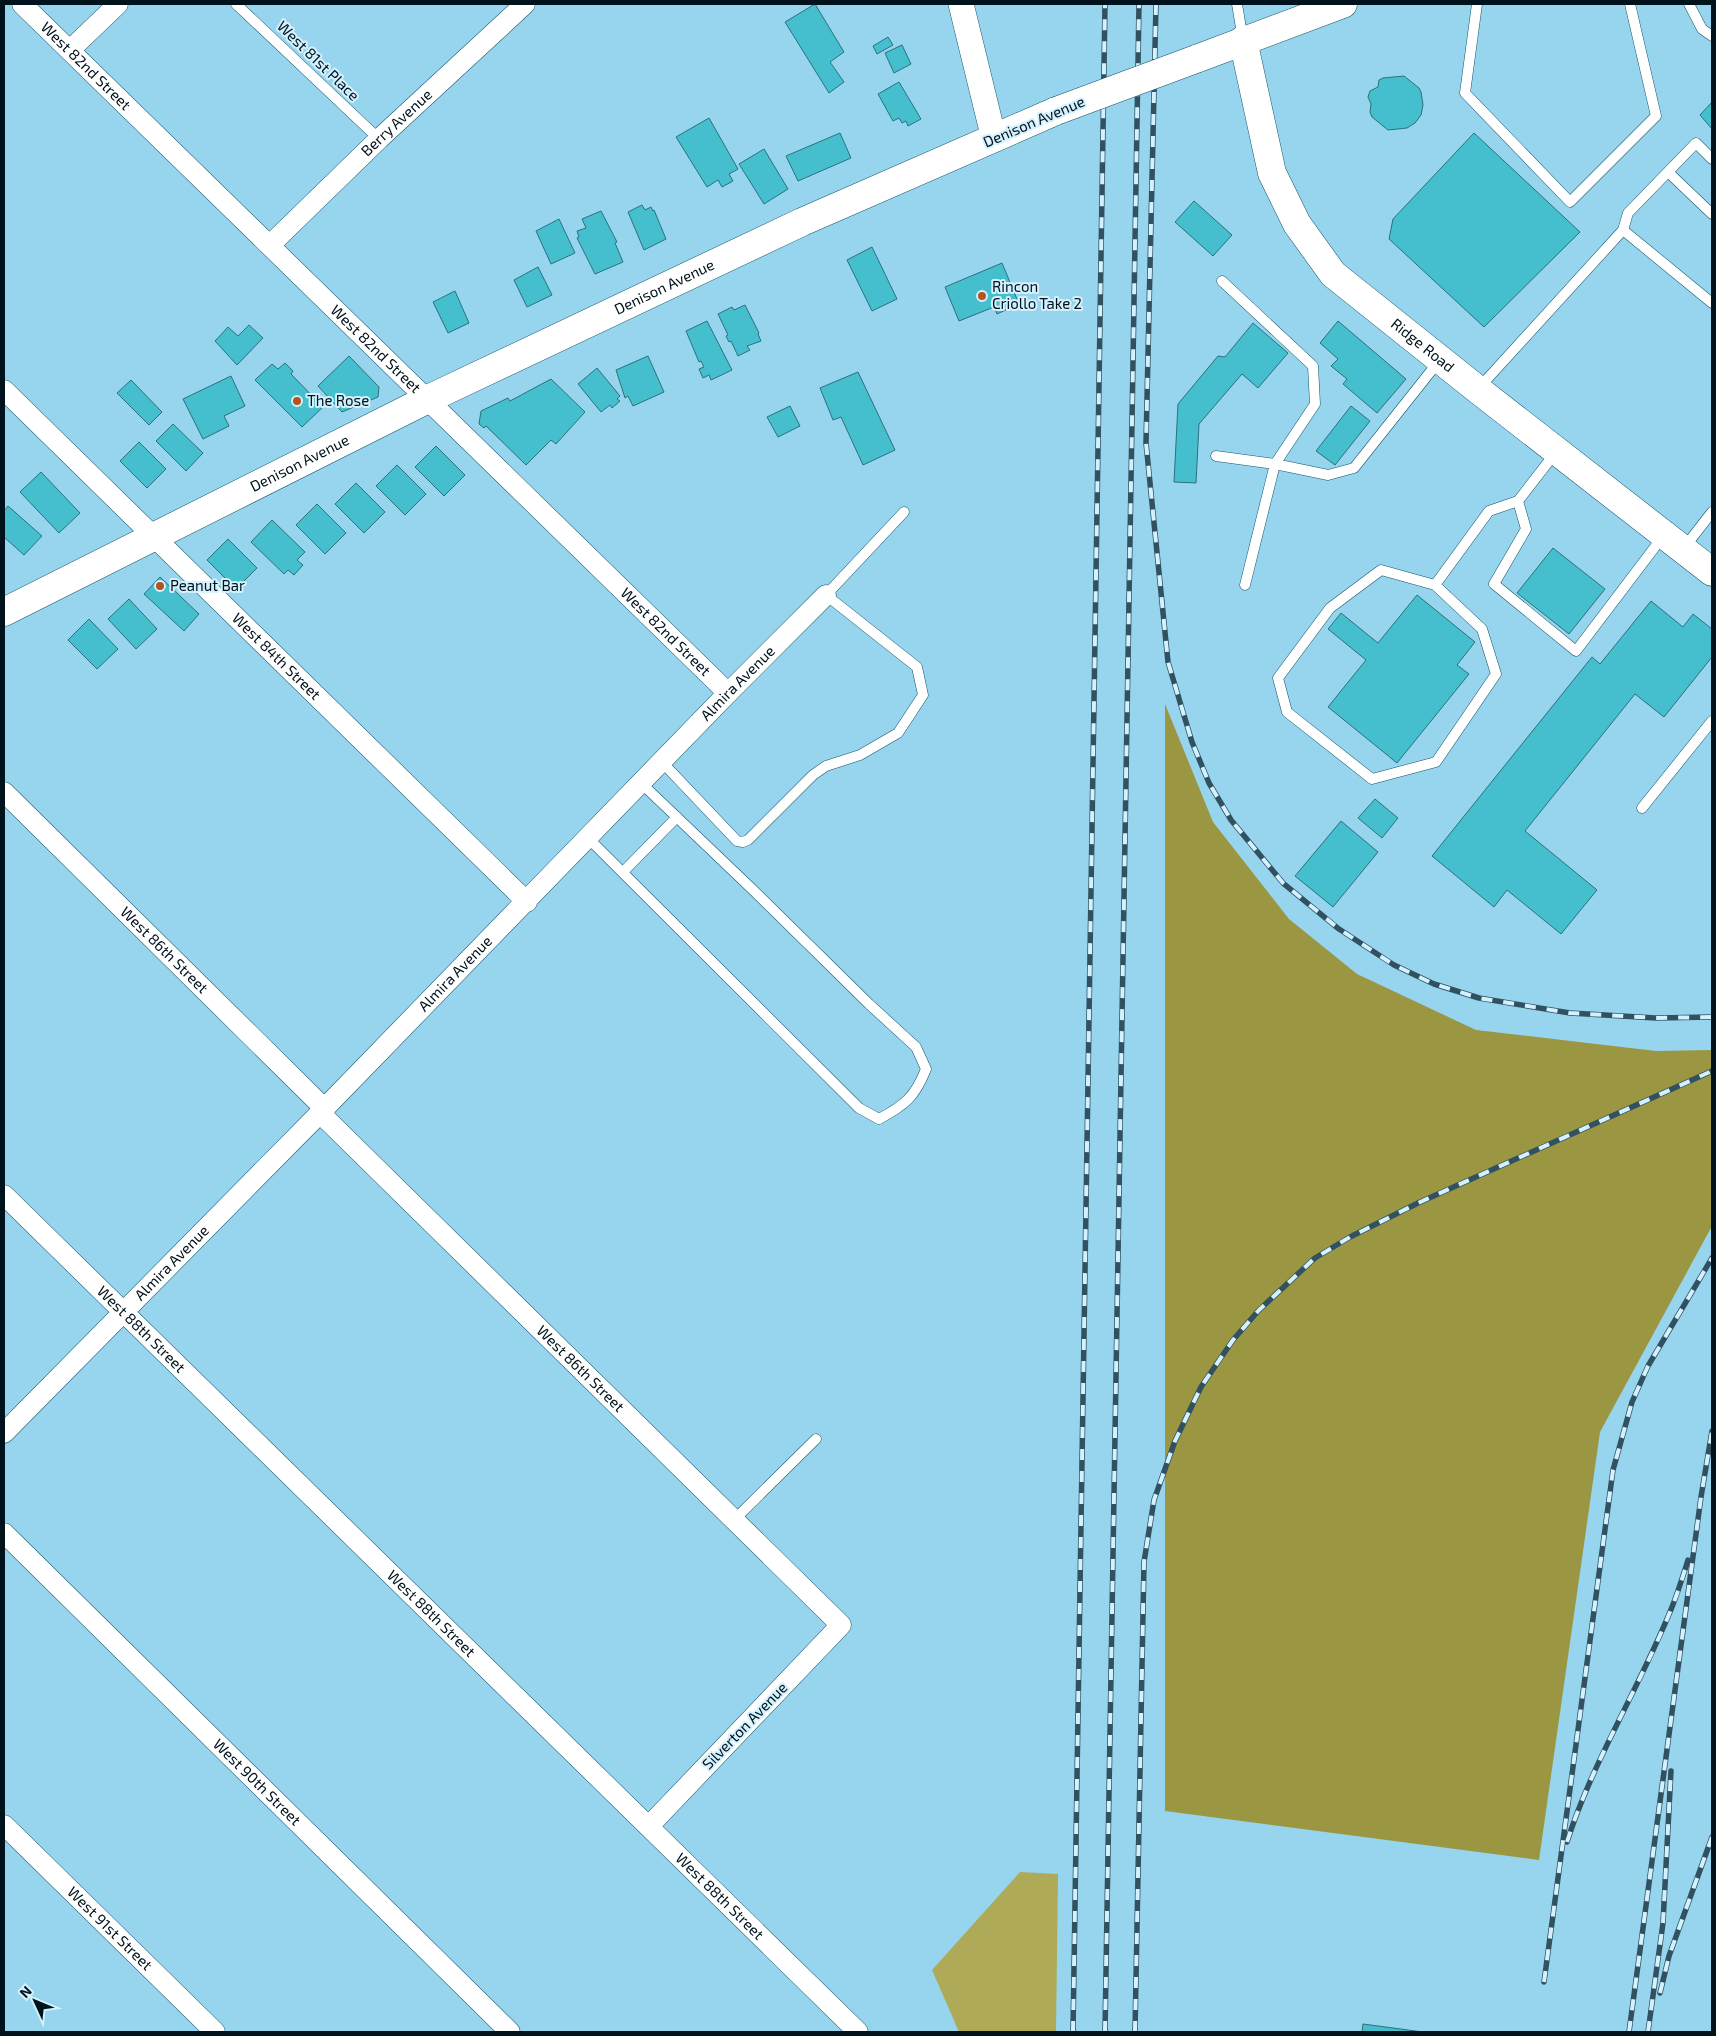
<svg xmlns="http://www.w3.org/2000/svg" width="1716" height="2036" font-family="'Exo 2',sans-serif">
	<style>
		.green { fill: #aeaa58 }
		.forest { fill: #9b9641 }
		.building { fill: #45bfcd; stroke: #29727b }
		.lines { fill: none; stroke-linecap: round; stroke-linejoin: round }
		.service-casing { stroke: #12546a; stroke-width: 11 }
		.minor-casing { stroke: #12546a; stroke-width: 21 }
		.tertiary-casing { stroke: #12546a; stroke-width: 26 }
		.secondary-casing { stroke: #12546a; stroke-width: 29 }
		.service { stroke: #fff; stroke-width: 10 }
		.minor { stroke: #fff; stroke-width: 20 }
		.tertiary { stroke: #fff; stroke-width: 25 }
		.secondary { stroke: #fff; stroke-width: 28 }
		.rail-casing { stroke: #315160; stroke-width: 5.5 }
		.rail { stroke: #d3f1fe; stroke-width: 4; stroke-dasharray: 11; stroke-linecap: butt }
		.secondary-bridge-casing { stroke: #12546a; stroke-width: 29; stroke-linecap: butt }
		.secondary-bridge { stroke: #fff; stroke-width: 28 }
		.poi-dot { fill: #b6531a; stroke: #d3f1fe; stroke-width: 2 }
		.labels { text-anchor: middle; stroke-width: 4; stroke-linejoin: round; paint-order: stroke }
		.street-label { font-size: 15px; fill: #00121b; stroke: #d3f1fe }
		.poi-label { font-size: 15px; fill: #00121b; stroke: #d3f1fe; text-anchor: start }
	</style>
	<rect width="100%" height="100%" fill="#97d5ef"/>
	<path class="green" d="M1020,1872L1058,1874L1056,2032H959L932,1970Z"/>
	<path class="forest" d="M1165,704L1213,822L1289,919L1357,974L1476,1030L1656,1051L1712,1050V1226L1600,1432L1539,1860L1165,1811Z"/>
	<path class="building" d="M815,4L844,52L830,62L844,82L829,93L785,22Z
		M888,37L893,45L877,54L873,46Z
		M902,45L911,64L894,73L885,53Z
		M1404,76L1419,88L1421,92L1423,105L1421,115L1415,123L1407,128L1388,130L1372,117L1370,112L1371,104L1368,97L1370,91L1378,87L1379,80L1383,78Z
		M899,82L921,119L908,126L906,121L902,123L899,118L893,121L878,94Z
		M1712,102V129L1700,115Z
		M709,118L738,169L729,174L733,181L722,187L718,180L707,187L676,137Z
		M840,133L851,158L798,181L786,156Z
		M1474,133L1580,232L1484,327L1389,239L1393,219Z
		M764,149L788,189L764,204L739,164Z
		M1194,201L1232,235L1213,256L1175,222Z
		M642,205L645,210L651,207L653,211L654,210L666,239L644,250L628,212Z
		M601,211L617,242L615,243L623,262L595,274L577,238L579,237L577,231L586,228L582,219Z
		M559,219L575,253L551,264L536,231Z
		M872,247L897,299L872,311L847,260Z
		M1002,263L1019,304L997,314L994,307L959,321L945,287Z
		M538,267L552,295L527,307L514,280Z
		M455,291L469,323L448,333L433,302Z
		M745,305L759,333L758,334L761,341L747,346L750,350L738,356L731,341L729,342L726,336L728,335L718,314L732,307L734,310Z
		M707,321L732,370L711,380L709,375L703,378L699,369L704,367L701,361L699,362L686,331Z
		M1338,321L1406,379L1377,413L1343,384L1347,379L1331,366L1338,359L1320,343Z
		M1253,323L1288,353L1258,388L1242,374L1199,424L1196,483L1174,482L1178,404L1218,356L1225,357Z
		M249,325L263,338L237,365L215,341L228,327L238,336Z
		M349,356L379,387L378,397L342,412L318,386Z
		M648,356L664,392L633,406L628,396L625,398L616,370Z
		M285,363L293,371L291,374L323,407L302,427L255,380L272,364L278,369Z
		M597,368L620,396L617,399L620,401L612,408L610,405L601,412L578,384Z
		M858,372L895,450L863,465L841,417L833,420L820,388Z
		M231,376L245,406L224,416L229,426L203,439L183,399Z
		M551,379L585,412L556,444L551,440L526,465L486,426L484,428L479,424L481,411L508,398L510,401Z
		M131,380L162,412L149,425L117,393Z
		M790,406L800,426L778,437L767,417Z
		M1351,406L1370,421L1335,465L1316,451Z
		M173,424L203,453L186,471L156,441Z
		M139,442L166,469L147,488L120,461Z
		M436,446L465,475L444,496L415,467Z
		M397,465L426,494L405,515L376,486Z
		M41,472L80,513L59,533L20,492Z
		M356,483L385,512L364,533L335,504Z
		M317,504L346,533L325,554L296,525Z
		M8,506L42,536L24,555L4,537V511Z
		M272,520L305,552L297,560L303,565L294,575L288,570L284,574L251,542Z
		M228,539L257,568L236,589L207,560Z
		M1553,548L1605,589L1569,634L1517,593Z
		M160,577L199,614L184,631L144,594Z
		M1417,595L1475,642L1457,665L1469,674L1397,763L1328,707L1366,660L1328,629L1341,613L1378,643Z
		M129,599L157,629L136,649L108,619Z
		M1651,601L1683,627L1693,614L1712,629V657L1664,717L1635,694L1525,831L1597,890L1561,934L1507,890L1494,907L1432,856L1592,657L1600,664Z
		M89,619L118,649L97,669L68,640Z
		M1375,799L1398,818L1382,838L1358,818Z
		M1341,821L1378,852L1333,907L1295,876Z
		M1363,2024L1423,2032H1362Z"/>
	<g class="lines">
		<g class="service-casing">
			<path id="service" d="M236,4L379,139
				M1237,4L1243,40
				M1477,4L1465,93L1570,202L1656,116L1630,4
				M1689,4L1702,29L1712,36
				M1668,172L1712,214
				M1623,230L1628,213L1696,143L1712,159
				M1478,389L1623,230L1712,303
				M1216,456L1275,464L1315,404L1313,366L1222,281
				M1518,501L1526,529L1494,584L1576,651L1664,535
				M1684,548L1712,512
				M1245,585L1275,464L1328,475L1354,468L1439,361
				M1435,585L1381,570L1330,608L1278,678L1287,712L1372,779L1436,762L1496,674L1482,629L1435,585L1489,511L1518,501L1556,452
				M662,762L737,841L743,842L748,840L813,775L826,766L860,755L898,733L923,695L917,667L826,595L904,512
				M1642,808L1712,721
				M588,838L859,1108L879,1119C905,1105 915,1097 926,1069L916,1047L869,1004L751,888L641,783
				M623,872L677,817
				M734,1520L816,1439"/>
		</g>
		<g class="minor-casing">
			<g id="minor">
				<path id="s1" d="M22,4L728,693"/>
				<path d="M70,50L118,4"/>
				<path id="s2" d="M270,245L379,139L525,4"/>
				<path id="s3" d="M4,390L527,902"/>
				<path id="s4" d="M4,792L325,1109"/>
				<path id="s5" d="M320,1113L841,1625L649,1826"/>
				<path id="s6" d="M4,1195L858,2032"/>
				<path id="s7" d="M4,1433L320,1113L728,693L826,595"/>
				<path id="s8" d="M4,1533L510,2032"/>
				<path id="s9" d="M4,1825L215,2032"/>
			</g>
		</g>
		<g class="tertiary-casing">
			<path id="tertiary" d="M961,4L994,139"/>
		</g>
		<g class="secondary-casing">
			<g id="secondary">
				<path id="s10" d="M1243,40L1272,173L1297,224L1333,274L1477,389L1712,572"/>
				<path d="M1196,59L1343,4"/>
				<path id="s11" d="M4,612L426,400L802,222L1056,111"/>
			</g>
		</g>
		<use href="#service" class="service"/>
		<use href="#minor" class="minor"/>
		<use href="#tertiary" class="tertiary"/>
		<use href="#secondary" class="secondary"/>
		<g class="rail-casing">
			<path id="rail" d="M1156,4L1146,443L1168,662L1192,742L1209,783L1231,820L1283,883L1339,929L1394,965L1434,984L1479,998L1570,1013L1656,1018L1712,1017
				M1567,1842C1593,1760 1640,1687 1672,1607C1678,1592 1683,1576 1688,1560
				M1544,1982L1613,1470L1632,1402L1648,1366L1712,1258
				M1660,1993L1669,1956L1712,1837
				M1073,2032L1105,4
				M1105,2032L1139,4
				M1135,2032L1144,1562L1154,1500L1175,1441L1201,1387L1233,1340L1259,1310L1315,1258L1350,1237L1418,1203L1712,1071
				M1629,2032L1701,1497L1712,1431
				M1648,2032L1663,1923L1671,1771"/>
		</g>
		<use href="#rail" class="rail"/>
		<g class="secondary-bridge-casing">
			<path id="secondary-bridge" d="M1056,111L1196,59"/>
		</g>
		<use href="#secondary-bridge" class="secondary-bridge"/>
	</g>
	<g class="poi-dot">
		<circle cx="982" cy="296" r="5"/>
		<circle cx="297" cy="401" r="5"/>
		<circle cx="160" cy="586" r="5"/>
	</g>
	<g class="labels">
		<g class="street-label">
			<text transform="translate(318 61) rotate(44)" y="5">West 81st Place</text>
			<text dy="5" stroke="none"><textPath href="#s1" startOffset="89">West 82nd Street</textPath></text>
			<text transform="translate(1034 122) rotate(-23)" y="5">Denison Avenue</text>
			<text dy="5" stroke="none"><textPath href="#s2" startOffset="176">Berry Avenue</textPath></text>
			<text dy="5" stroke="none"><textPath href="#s11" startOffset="736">Denison Avenue</textPath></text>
			<text dy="5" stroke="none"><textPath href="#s10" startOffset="369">Ridge Road</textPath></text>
			<text dy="5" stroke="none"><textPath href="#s1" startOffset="494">West 82nd Street</textPath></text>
			<text dy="5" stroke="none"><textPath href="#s11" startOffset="331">Denison Avenue</textPath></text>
			<text dy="5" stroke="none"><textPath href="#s1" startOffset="899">West 82nd Street</textPath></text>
			<text dy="5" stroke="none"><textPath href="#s3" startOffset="381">West 84th Street</textPath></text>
			<text dy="5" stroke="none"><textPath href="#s7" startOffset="1049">Almira Avenue</textPath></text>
			<text dy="5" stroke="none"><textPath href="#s4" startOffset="225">West 86th Street</textPath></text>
			<text dy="5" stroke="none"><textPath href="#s7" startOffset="644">Almira Avenue</textPath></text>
			<text dy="5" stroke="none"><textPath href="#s7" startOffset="239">Almira Avenue</textPath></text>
			<text dy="5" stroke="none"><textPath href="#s6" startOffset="192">West 88th Street</textPath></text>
			<text dy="5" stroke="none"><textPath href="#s5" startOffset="365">West 86th Street</textPath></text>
			<text dy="5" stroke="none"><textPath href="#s6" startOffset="598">West 88th Street</textPath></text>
			<text transform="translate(745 1726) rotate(-46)" y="5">Silverton Avenue</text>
			<text dy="5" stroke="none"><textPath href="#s8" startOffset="355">West 90th Street</textPath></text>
			<text dy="5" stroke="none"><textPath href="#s6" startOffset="1002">West 88th Street</textPath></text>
			<text dy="5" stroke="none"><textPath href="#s9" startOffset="148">West 91st Street</textPath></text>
		</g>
		<g class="poi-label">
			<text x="992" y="292">Rincon<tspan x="992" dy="17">Criollo Take 2</tspan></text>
			<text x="307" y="406">The Rose</text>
			<text x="170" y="591">Peanut Bar</text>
		</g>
	</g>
	<rect width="1716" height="2036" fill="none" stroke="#00121b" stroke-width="10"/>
	<g transform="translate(35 2001) rotate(314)" stroke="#d3f1fe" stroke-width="4" paint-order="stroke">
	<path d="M0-4L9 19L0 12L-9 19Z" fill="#00121b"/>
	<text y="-8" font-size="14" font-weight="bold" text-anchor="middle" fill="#00121b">N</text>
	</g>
</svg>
